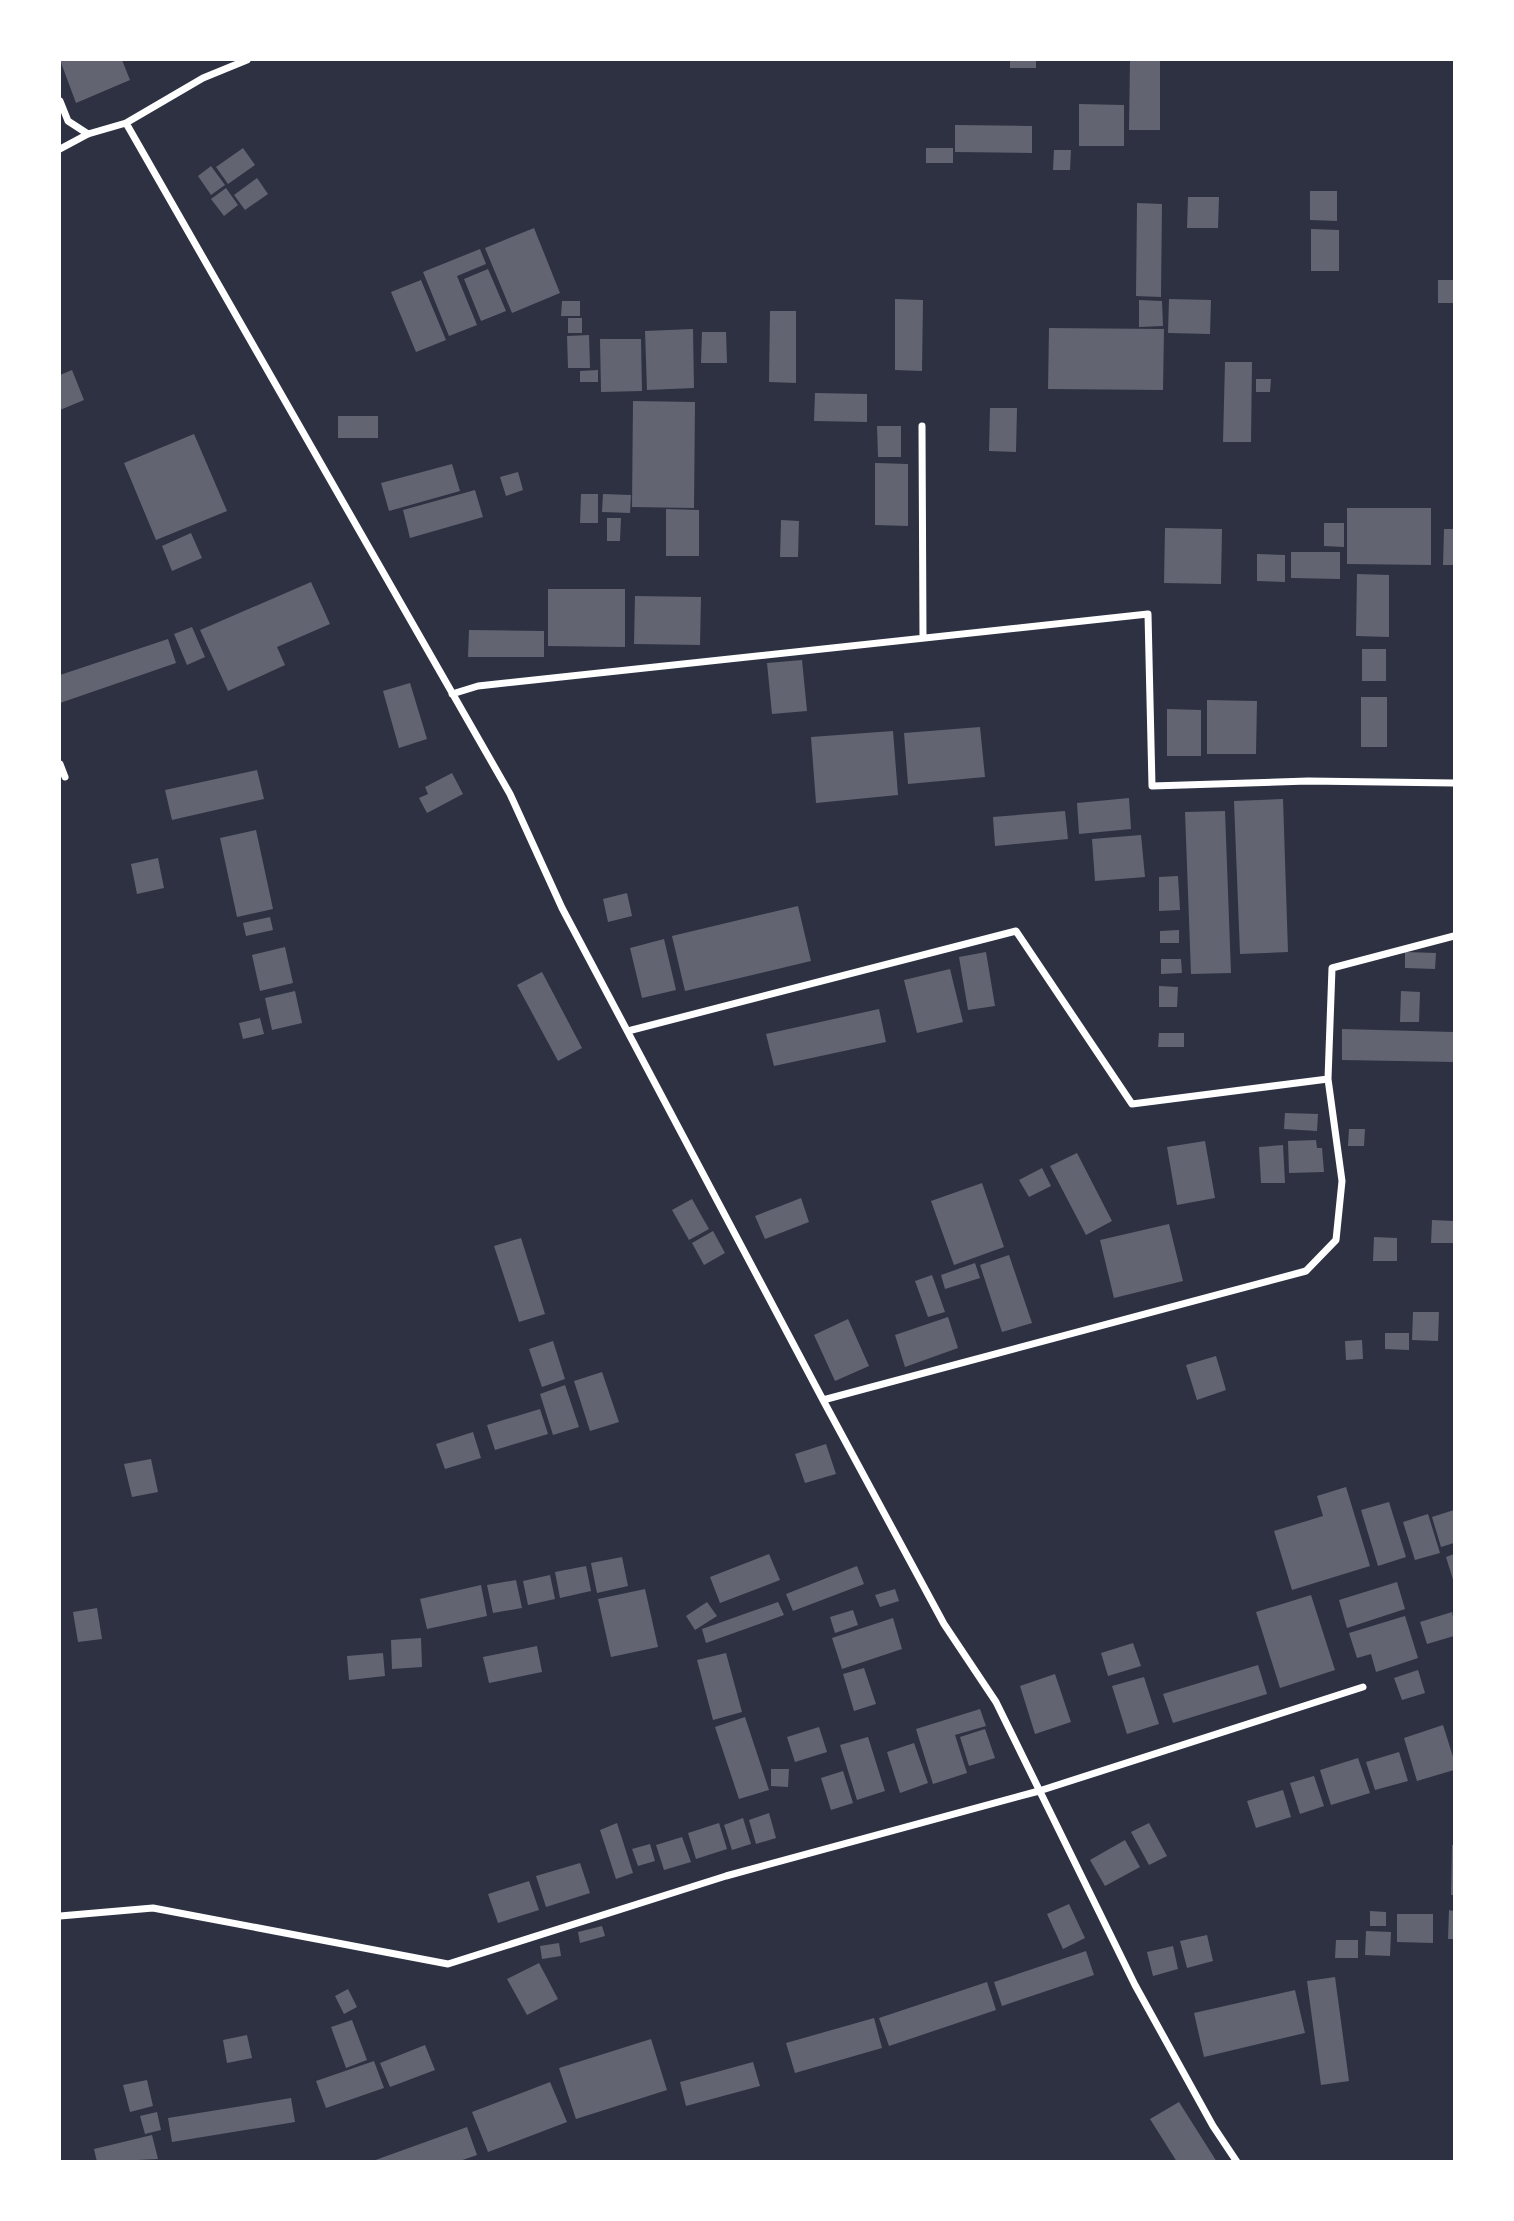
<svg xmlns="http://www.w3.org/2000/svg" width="1514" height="2221" font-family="'Roboto Condensed',sans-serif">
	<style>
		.building { fill: #626471 }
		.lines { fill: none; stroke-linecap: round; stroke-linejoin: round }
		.minor { stroke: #fff; stroke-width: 7 }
	</style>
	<rect width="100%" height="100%" fill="#2d3142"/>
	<path class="building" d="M60,60H122L130,80L76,103Z
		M1010,60H1036V68H1010Z
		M1130,60H1160V130H1129Z
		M1079,104L1124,105V146H1079Z
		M955,125L1032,126V153L955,152Z
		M243,148L255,165L228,184L216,167Z
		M926,148H953V163H926Z
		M1054,150H1071L1070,170H1053Z
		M211,166L225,185L211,195L198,176Z
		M257,178L268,194L245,210L234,195Z
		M226,188L238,205L224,216L211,199Z
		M1310,191H1337V221L1310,220Z
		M1188,197H1219L1218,228H1187Z
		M1137,203L1162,204L1161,297L1136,296Z
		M534,228L560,293L512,313L485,248Z
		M1311,229L1339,230V271H1311Z
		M480,249L486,264L457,276L477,325L449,336L423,272Z
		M488,269L506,311L481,321L464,279Z
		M421,280L446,340L416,352L391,292Z
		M1438,280H1454V303H1438Z
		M895,299L923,300L922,371L895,370Z
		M1169,299L1211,300L1210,334L1168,333Z
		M1139,300L1162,301L1163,326L1139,327Z
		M562,301H580V316H561Z
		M770,311H796V383L769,382Z
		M568,318H582V333H568Z
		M1049,328L1164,329L1163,390L1048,389Z
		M693,329L694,388L647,390L645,331Z
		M702,332H726L727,363H701Z
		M589,335L590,368H568L567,336Z
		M600,339H641L642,391L601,392Z
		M1225,362H1252L1251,442H1223Z
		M72,370L84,400L60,410V375Z
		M598,370V382H580V371Z
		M1256,379H1271L1270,392H1256Z
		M815,393L867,394V422L814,421Z
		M633,401L695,402L694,508L632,507Z
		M990,408H1017L1016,452L989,451Z
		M338,416H378V438H338Z
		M877,426H901V457H878Z
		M194,434L227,511L156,540L124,463Z
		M875,463L908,464V526L875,525Z
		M452,464L460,491L389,511L381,483Z
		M518,472L523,490L506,496L500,477Z
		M475,490L483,517L410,538L403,510Z
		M581,494H598V523H580Z
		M603,494L631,495L630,513L602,512Z
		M1347,508H1431V565L1347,564Z
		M666,509L699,510V556H666Z
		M607,518H621L620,541H607Z
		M781,520L799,521L798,557H780Z
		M1324,523H1344V547L1324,546Z
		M1165,528L1222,529L1221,584L1164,583Z
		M1444,529H1454V565H1443Z
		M191,533L202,558L172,571L162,546Z
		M1291,552H1340V579L1291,578Z
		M1257,554L1285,555V582L1257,581Z
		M1357,574L1389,575V637L1356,636Z
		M311,582L330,624L277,647L285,665L228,691L200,630Z
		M548,589H625V647L548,646Z
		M635,596L701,597L700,645L634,644Z
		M192,627L205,657L187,665L174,634Z
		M469,630L544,631V657H468Z
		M168,639L176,663L60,703V675Z
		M1362,649H1386V681H1362Z
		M802,660L807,711L772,714L767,663Z
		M410,683L427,739L399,748L383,691Z
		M1361,697H1387V747H1361Z
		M1207,700L1257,701L1256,754H1207Z
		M1167,709L1201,710V756H1167Z
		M980,727L985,777L908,784L904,733Z
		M893,731L898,795L816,803L811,737Z
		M257,770L264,799L172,820L165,790Z
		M452,773L463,794L427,813L419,798L428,794L425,787Z
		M1129,798L1131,829L1079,834L1077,803Z
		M1283,799L1288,952L1240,954L1234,801Z
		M1065,811L1068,839L995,846L993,817Z
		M1225,811L1231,973L1191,974L1185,812Z
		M256,830L273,909L237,917L220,838Z
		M1141,835L1145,877L1095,881L1092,839Z
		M158,858L164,888L137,894L131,864Z
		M1178,876L1180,910L1159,911V877Z
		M627,893L632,916L608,922L603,899Z
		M798,906L811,961L685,991L672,936Z
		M270,917L273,930L246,936L243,923Z
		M1179,930V943H1160V931Z
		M664,939L676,990L642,998L630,948Z
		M285,947L293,983L260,991L252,955Z
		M986,952L995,1006L968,1010L959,957Z
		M1405,952L1436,953L1435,969L1405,968Z
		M1161,959H1181L1182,973L1161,974Z
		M950,969L963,1022L917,1033L904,980Z
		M542,972L582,1048L558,1061L517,985Z
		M1159,986L1178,987L1177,1007H1159Z
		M295,991L302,1023L272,1030L265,998Z
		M1401,991L1420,992L1419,1022H1400Z
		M879,1009L886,1042L774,1066L766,1034Z
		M260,1018L264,1034L243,1039L239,1023Z
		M1342,1029L1454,1032V1062L1342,1060Z
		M1159,1033H1184V1047H1158Z
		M1285,1113L1318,1114L1317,1131L1284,1129Z
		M1349,1129H1365L1364,1146H1348Z
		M1316,1140L1317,1148H1322L1324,1172L1289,1173L1288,1141Z
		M1205,1141L1215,1198L1177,1205L1167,1147Z
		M1283,1145L1285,1183H1261L1259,1147Z
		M1077,1153L1112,1221L1086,1235L1050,1166Z
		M1042,1168L1051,1186L1029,1197L1019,1180Z
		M982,1183L1004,1247L954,1265L931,1201Z
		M801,1198L809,1222L765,1239L755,1216Z
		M692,1199L709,1229L689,1240L672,1210Z
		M1432,1220L1454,1221V1243H1431Z
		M1169,1224L1183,1281L1114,1298L1100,1240Z
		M713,1231L725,1253L704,1265L692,1243Z
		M1374,1237L1397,1238V1261H1373Z
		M521,1238L545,1314L519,1322L494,1246Z
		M1009,1255L1032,1323L1002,1332L980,1265Z
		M975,1263L980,1278L945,1289L941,1275Z
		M932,1275L945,1312L928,1317L915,1281Z
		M1413,1312H1439L1438,1341L1412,1340Z
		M948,1317L958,1348L905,1367L895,1335Z
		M848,1319L869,1366L835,1381L814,1335Z
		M1385,1333H1409V1350L1385,1349Z
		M1362,1340L1363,1359L1346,1360L1345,1341Z
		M553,1341L565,1379L542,1387L529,1349Z
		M1216,1356L1226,1390L1197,1400L1186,1365Z
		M602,1372L619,1422L590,1431L574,1381Z
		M565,1385L579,1427L553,1435L540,1394Z
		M540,1409L548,1434L495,1450L487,1425Z
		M473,1432L481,1458L445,1469L436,1444Z
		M826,1444L836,1474L805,1483L795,1454Z
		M151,1459L158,1492L132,1497L124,1464Z
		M1346,1487L1370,1566L1292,1590L1274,1531L1323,1516L1317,1496Z
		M1389,1502L1406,1557L1378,1566L1361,1510Z
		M1454,1510V1543L1441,1547L1432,1517Z
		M1428,1514L1440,1553L1415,1560L1403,1522Z
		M769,1554L780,1580L720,1603L710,1577Z
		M1454,1554V1583L1446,1557Z
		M622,1557L628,1586L597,1593L591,1563Z
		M586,1566L591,1591L560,1598L555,1572Z
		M857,1566L864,1584L793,1611L786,1594Z
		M550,1575L555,1599L528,1605L523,1581Z
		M516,1580L522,1608L493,1613L487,1585Z
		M1397,1582L1405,1609L1347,1628L1339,1600Z
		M481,1585L487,1616L427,1629L420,1599Z
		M645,1589L658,1647L611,1657L598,1599Z
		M895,1589L899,1601L880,1607L875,1595Z
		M1311,1595L1335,1670L1280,1688L1256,1612Z
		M707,1602L717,1616L695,1630L686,1616Z
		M778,1602L784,1615L706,1643L702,1629Z
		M97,1608L102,1639L78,1642L73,1612Z
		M853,1610L858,1625L835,1633L830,1617Z
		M1452,1612L1454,1621V1636L1427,1644L1420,1622Z
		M1405,1616L1418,1658L1376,1672L1371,1654L1357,1658L1349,1633Z
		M893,1618L902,1649L842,1669L832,1638Z
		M421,1638L422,1667L392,1669L391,1640Z
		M1133,1643L1141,1666L1108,1676L1101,1653Z
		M537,1646L542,1672L489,1683L483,1657Z
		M383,1653L385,1676L349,1680L347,1656Z
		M726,1653L742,1712L713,1720L697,1660Z
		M1258,1665L1267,1694L1173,1723L1163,1694Z
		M864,1668L876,1704L854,1711L843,1674Z
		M1418,1670L1425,1693L1402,1700L1394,1678Z
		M1055,1674L1071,1722L1035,1734L1020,1686Z
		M1144,1677L1159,1724L1127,1734L1112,1686Z
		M980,1709L986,1726L955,1735L967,1773L933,1784L916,1729Z
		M745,1717L769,1790L739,1799L715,1727Z
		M1443,1725L1454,1760V1770L1417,1781L1404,1738Z
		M819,1727L827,1752L795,1762L787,1737Z
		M985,1729L995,1758L969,1766L960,1737Z
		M868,1737L885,1791L857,1800L840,1745Z
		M914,1743L928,1783L900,1793L887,1752Z
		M1399,1752L1408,1781L1375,1790L1366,1762Z
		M1358,1758L1370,1793L1331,1805L1320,1770Z
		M771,1769H789L788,1787L771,1786Z
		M843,1771L853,1803L831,1810L821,1778Z
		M1314,1776L1324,1806L1300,1814L1290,1783Z
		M1283,1790L1291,1817L1256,1828L1247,1801Z
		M769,1813L776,1838L756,1844L749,1820Z
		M743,1818L751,1844L732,1850L724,1825Z
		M617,1823L633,1873L616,1879L600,1830Z
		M719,1823L727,1849L696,1859L688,1833Z
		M1149,1823L1167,1856L1149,1865L1131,1832Z
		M682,1837L691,1862L664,1870L656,1845Z
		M1125,1840L1140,1867L1105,1886L1090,1860Z
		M650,1844L655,1861L638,1866L632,1849Z
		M1452,1845H1454V1895H1451Z
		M580,1863L590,1893L546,1907L536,1876Z
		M529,1881L539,1910L498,1923L488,1894Z
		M1069,1904L1085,1938L1063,1949L1047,1914Z
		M1449,1910L1454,1911V1939H1448Z
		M1370,1911L1386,1912V1926H1370Z
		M1397,1914H1433V1943L1397,1942Z
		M602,1926L605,1936L580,1943L578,1932Z
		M1366,1931L1391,1932L1390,1956L1365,1955Z
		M1207,1935L1213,1961L1187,1968L1180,1941Z
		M1336,1940H1358V1958H1335Z
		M559,1943L561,1956L542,1959L540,1946Z
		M1173,1946L1178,1969L1153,1976L1147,1952Z
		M1086,1951L1094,1975L1002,2006L994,1982Z
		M539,1963L558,1999L527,2015L507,1979Z
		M1335,1977L1349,2081L1321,2085L1307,1981Z
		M987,1982L996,2010L889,2046L879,2018Z
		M348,1989L357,2007L344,2014L335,1996Z
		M1295,1990L1305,2033L1204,2057L1194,2013Z
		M874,2018L882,2048L795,2073L786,2043Z
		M352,2020L367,2060L346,2068L331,2027Z
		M247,2035L252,2058L227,2063L223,2040Z
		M651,2039L667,2090L576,2119L559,2068Z
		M425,2045L435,2070L390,2087L380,2063Z
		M374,2061L384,2088L326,2108L316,2081Z
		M753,2062L760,2086L686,2106L680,2082Z
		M147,2080L153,2106L130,2112L123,2085Z
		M550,2082L567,2122L488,2152L472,2112Z
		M291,2098L295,2122L172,2142L168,2118Z
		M1179,2102L1217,2162H1177L1150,2119Z
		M157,2112L161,2130L145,2134L140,2116Z
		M467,2127L477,2155L457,2162H370Z
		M152,2135L158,2159L97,2162L94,2149Z"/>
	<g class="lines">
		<path class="minor" d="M60,101L68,121L88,134
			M126,123L510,794L562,908L823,1400L944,1624L996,1702L1135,1985L1213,2126L1237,2162
			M60,149L88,134L126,123L203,78L247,60
			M922,426L923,638
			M452,694L478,686L1148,614L1152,786L1308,781L1454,783
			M60,764L65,777
			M628,1031L1016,931L1132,1104L1328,1079
			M823,1400L1306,1271L1336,1240L1342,1181L1328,1079L1332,968L1454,936
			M60,1916L153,1908L448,1964L726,1876L1039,1791L1363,1687"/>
	</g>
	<rect width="1514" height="2221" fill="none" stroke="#ffffff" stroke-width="122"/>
</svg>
